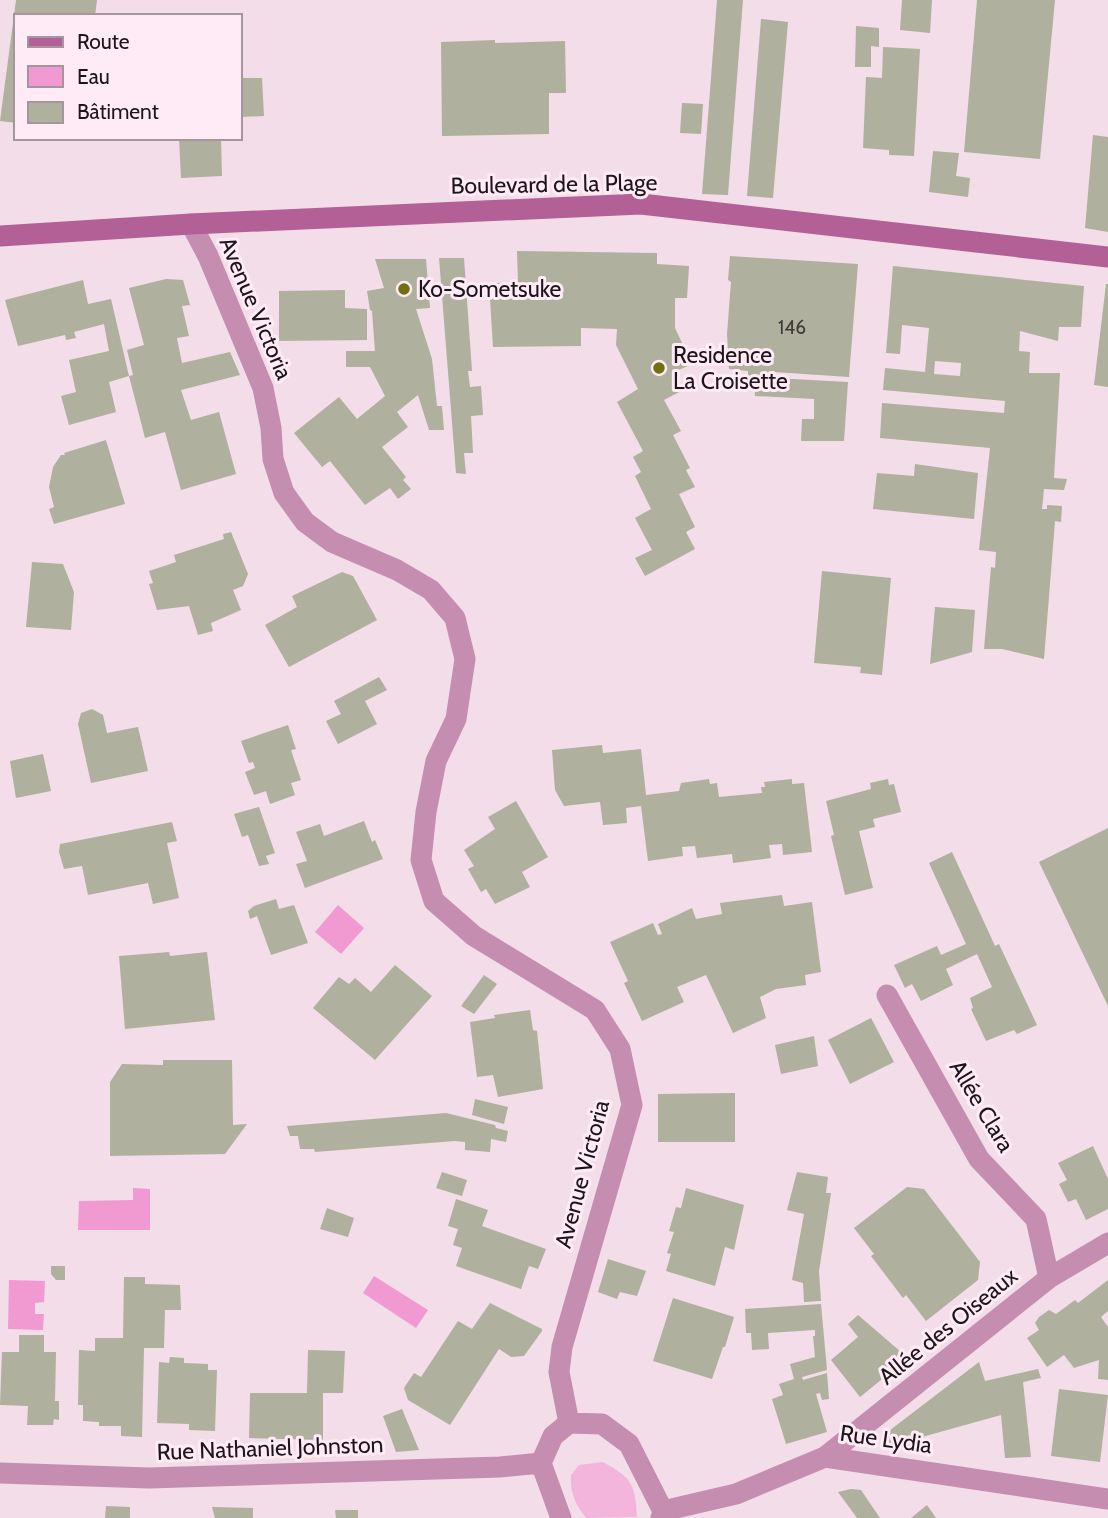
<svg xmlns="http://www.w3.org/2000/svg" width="1108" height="1518" font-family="Cabin,sans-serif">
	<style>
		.green { fill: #f4b5dc }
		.water { fill: #f19ad1 }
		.building { fill: #afb09d; fill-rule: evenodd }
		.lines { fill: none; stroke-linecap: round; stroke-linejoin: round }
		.minor { stroke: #c58db0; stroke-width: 21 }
		.secondary { stroke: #b26096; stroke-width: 21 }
		.poi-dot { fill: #707013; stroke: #ffebf6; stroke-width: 2.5 }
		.labels { text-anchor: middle; stroke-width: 6; stroke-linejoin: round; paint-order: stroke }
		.number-label { font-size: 19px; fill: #413c3b }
		.street-label { font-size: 23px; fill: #1c151a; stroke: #ffebf6 }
		.poi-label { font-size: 23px; fill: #1c151a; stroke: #ffebf6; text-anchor: start }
	</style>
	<rect width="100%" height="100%" fill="#f2dde9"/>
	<path class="green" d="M603,1462C632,1478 635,1484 637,1517L586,1518C575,1504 570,1493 571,1475L579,1465Z"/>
	<path class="water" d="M338,905L364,928L341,954L315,932Z
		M133,1188L150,1189V1230H78L79,1201L133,1200Z
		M374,1276L428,1310L416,1328L363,1293Z
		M9,1280L45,1281L44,1302L35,1303V1314H44L43,1330L8,1329Z"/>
	<path class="building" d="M16,0H97L95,16H16V123L0,121Z
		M717,0H743L728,195L702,194Z
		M902,0H932L930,33L900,30Z
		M977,0H1055L1040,159L964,152Z
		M761,19L788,22L773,198L747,196Z
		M856,26L879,28V47L871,46V67H855Z
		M495,40V43L565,41L566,93H549V134L442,136L441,42Z
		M883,47L920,49L914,156L889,155V150L863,148L866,77L882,78Z
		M240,78H262L264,116L240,117Z
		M682,103L703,104L701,134L680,133Z
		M1093,135L1108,137V232L1085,228Z
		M179,138H221L222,176L181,178Z
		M933,151L959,153L956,176L970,178L968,197L929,192Z
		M517,251L657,253V264L689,266L687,298H675V328L683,345L679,348L688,366L674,372L683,390L664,400L681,431L673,435L690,468L686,470L695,487L679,494L695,527L686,532L695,549L645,576L635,558L652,550L635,518L651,509L635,476L641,472L633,457L643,451L617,402L638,389L616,345L617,329L581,328V346L493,347L489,283H518Z
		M730,256L858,264L849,377L774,372V378L848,382L844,441H801L802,419H814V399L755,396L754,379L748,378V371L729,369L727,334L731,282L728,280Z
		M439,258H464L472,371H468L470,387L481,386L483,415L471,416L473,453H464L466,474L456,473Z
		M375,259H426L430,308L416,309L432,359L437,406H442L444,430H429L418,395L397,412L408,427L382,447L406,477L403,480L411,489L398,499L390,488L365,505L330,461L322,467L294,433L339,397L357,419L385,396L370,367H346V351H375L372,311L370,310L367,291L384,288Z
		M893,266L1084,286L1081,327H1059L1058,341L1020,331L1019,351L1030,352L1029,373H1060L1054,478L1067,479L1064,490L1044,489L1042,509H1047V505L1062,506L1061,522L1055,521L1044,659L1002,649H984L991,567L995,568L996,552L979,550L990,448L880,438L882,403L1004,413L1005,401L883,390L885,368L925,372L929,328L902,325L900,354L886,353ZM935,361L961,363L960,376L934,374Z
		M166,279L183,280L190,305L182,306L189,336L177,338L182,363L230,352L240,375L181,390L191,420L219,412L236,474L181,490L165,432L145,438L129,376L133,375L127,350L144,345L129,288Z
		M83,280L88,304L111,299L129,376L109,382L116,412L69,425L61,396L76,392L69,360L109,351L104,324L74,332L76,338L66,340L65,335L18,346L5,300Z
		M1106,284H1108V387L1094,385Z
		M345,290V308L367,309V340L279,341V291Z
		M106,440L125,504L54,524L49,509L54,507L49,487L53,467L61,455H65L64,453Z
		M915,464L978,473L974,519L873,509L877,473L914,476Z
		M231,532L248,574L243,586L233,590L241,610L211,623L213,631L198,635L189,606L157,610L149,584L153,583L149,571L176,562L174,555L224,539L223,534Z
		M32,562L63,564L74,592L71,630L26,627Z
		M822,571L891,578L882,675L860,673L861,667L814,663Z
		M342,572L353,576L377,620L289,667L265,625L297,607L292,596Z
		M935,607L975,610L972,652L930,664Z
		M379,677L387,690L365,701L377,724L338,744L326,721L341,714L334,701Z
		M92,709L103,715L107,733L138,727L148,771L91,783L78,724L81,713Z
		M288,725L296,749L291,750L301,780L291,783L295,795L270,804L266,791L254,795L245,772L255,768L253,762L249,763L241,741Z
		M602,745L603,753L641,749L646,795L679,791L681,783L709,779L710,784L717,783L719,797L762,793L761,787H765L764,782L792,779V784L804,783L812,852L783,855L782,844L769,845L771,858L733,863L732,854L697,858L695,846L682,847L683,856L648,861L641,806L626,808L627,823L603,825L600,802L564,806L555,790L552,750Z
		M43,754L51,791L16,798L10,761Z
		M888,779L889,785L894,784L901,812L873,819L875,827L859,831L873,888L845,895L831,836L834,835L826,801L871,789L870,783Z
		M516,801L548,857L522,872L530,887L495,904L486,889L481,892L468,869L474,866L464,850L495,829L488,817Z
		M259,807L275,853L266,856L269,864L259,866L248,835L242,837L234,814Z
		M364,821L372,842L375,840L383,859L305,888L296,864L307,861L296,832L320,824L324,836Z
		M172,822L177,841L167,843L179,898L153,904L148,883L88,895L82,866L64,869L59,852L60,844Z
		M1108,828V1006L1039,862Z
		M952,852L995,946L999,944L1037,1025L1017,1034L1014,1030L986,1041L971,1009L973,1008L970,998L992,987L977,954L946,969L953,985L921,1001L912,984L905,988L894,965L937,946L941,955L966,944L929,863Z
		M782,895L784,906L812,902L821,972L805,975L806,985L776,989L760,997L766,1018L733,1033L706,975L677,987L684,1002L642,1021L624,983L628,981L610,942L653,923L658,935L662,934L658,924L692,908L696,919L722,914L720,903Z
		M276,899L279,909L294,905L308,943L271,955L257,916L250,919L248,911L254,906Z
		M169,952L170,956L207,952L215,1020L125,1029L119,956Z
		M395,965L432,996L375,1060L313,1008L339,977L349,984L355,978L371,992Z
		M484,975L497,984L474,1014L461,1006Z
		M530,1010L533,1030L537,1031L543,1089L498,1097L493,1075L477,1077L470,1022L495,1018L494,1015Z
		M871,1018L894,1062L850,1084L828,1040Z
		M814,1036L818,1066L781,1074L775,1045Z
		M163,1060H232L233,1125L247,1124L225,1154L110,1156V1082L122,1064L163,1065Z
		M735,1093V1142H658V1094Z
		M475,1099L508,1107L504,1124L472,1115Z
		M446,1113L495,1125L496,1128L508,1131L506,1142L491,1139L490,1152L465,1150V1142L455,1141L315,1152L314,1149H300L298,1136H290L287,1126Z
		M1093,1146L1108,1179V1209L1086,1220L1076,1199L1068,1202L1059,1184L1067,1180L1058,1163Z
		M442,1172L467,1180L462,1196L436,1188Z
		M797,1172L828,1177L826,1193H831L819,1271L821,1301L804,1302L803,1283L792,1280L804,1214L787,1210Z
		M907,1187L924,1189L980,1262L978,1280L926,1321L906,1295L903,1298L871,1256L874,1254L854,1228Z
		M686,1188L744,1205L734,1250L725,1247L715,1286L666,1271L671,1254L667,1253L674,1232L669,1231L676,1207L681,1208Z
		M456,1199L488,1210L482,1226L546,1249L538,1269L529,1266L521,1289L456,1266L462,1248L453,1245L458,1229L448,1226Z
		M327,1208L354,1218L348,1237L320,1229Z
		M608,1259L646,1271L637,1296L620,1292L617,1299L598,1292Z
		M51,1266H65V1280H56L51,1274Z
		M124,1277H145V1284L180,1285L181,1310H165L164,1348H144L142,1437L121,1436V1426H99V1422L83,1421V1405H78L79,1350L95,1351V1338H123Z
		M1108,1280V1311L1101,1317L1108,1327V1380L1098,1379L1099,1360L1074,1368L1064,1355L1047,1367L1027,1338L1039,1330L1035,1323L1039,1317L1049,1310L1056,1314L1075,1300L1078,1303Z
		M673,1298L734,1317L725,1347H723L712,1379L653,1361Z
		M490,1303L542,1329V1331L524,1356L511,1357L499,1349L450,1425L408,1400L404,1388L414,1373L421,1377L458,1321L472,1329Z
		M821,1304L827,1370L802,1377L803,1380L827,1373L829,1399L822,1400L820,1393L816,1394L827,1432L786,1444L772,1399L783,1395L779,1384L794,1379L790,1364L815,1357L813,1336H815V1330L768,1333L769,1349L752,1350L751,1333H746L745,1309Z
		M858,1315L908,1358L860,1397L831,1360L858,1337L848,1324Z
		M19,1335H44V1352H56L55,1401H59V1420L54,1419L53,1425H27L28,1406L0,1405L2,1352H19Z
		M308,1350L345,1351L343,1393H323V1440L249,1438L250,1393H307Z
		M170,1357L184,1358V1363L208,1364V1370H217L215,1431L189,1430V1424L157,1423L159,1362L169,1363Z
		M979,1362L985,1381L1038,1369L1041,1378L1023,1382L1031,1457L1005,1458L1001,1415L922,1437L926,1452L887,1447L885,1434Z
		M1059,1389L1108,1395L1100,1462L1051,1456Z
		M402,1409L419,1450L396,1452L383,1416Z
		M851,1489L861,1490L880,1518H857L838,1492Z
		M927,1505L936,1518H911Z
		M106,1506L130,1507V1518H105Z
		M212,1507L253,1508V1518H215Z
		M335,1510H358V1518H336Z"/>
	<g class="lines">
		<path class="minor" d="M191,224L208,256L263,388L271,428L273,459L284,493L305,522L332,542L397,570L431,590L455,618L465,659L456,719L436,761L426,812L421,860L434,901L474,936L595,1010L620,1049L632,1105L562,1347L559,1372L569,1423
			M887,995L979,1159L1036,1219L1049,1278
			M825,1457L1049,1278L1108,1243
			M0,1473L149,1478L500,1467L541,1463
			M663,1511L736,1494L825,1457L1108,1499
			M561,1518L541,1463L553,1436L569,1423L602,1424L629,1444L663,1511L661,1518"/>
		<path class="secondary" d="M0,236L191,224L641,204L1108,257"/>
	</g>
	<g class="poi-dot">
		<circle cx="404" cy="289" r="7"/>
		<circle cx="659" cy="368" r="7"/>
	</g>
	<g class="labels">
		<g class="number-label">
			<text x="792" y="334">146</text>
		</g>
		<g class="street-label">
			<text transform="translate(554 184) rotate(-1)" y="8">Boulevard de la Plage</text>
			<text transform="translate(256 308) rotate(67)" y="8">Avenue Victoria</text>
			<text transform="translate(982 1106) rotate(59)" y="8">Allée Clara</text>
			<text transform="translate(582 1174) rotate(-75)" y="8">Avenue Victoria</text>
			<text transform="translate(948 1326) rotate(-39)" y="8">Allée des Oiseaux</text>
			<text transform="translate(886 1439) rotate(8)" y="8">Rue Lydia</text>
			<text transform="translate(270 1448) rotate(-2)" y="8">Rue Nathaniel Johnston</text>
		</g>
		<g class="poi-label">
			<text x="418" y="297">Ko-Sometsuke</text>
			<text x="673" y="363">Residence<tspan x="673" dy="26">La Croisette</tspan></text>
		</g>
	</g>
	<rect x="14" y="14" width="228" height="126" fill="#ffebf6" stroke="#a4959e" stroke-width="2"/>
	<rect x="28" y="37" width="35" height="10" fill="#b26096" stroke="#a4959e" stroke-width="2"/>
	<text x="77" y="49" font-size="21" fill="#1c151a">Route</text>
	<rect x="28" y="66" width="35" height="21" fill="#f19ad1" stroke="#a4959e" stroke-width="2"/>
	<text x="77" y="84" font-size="21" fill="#1c151a">Eau</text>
	<rect x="28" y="102" width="35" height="21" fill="#afb09d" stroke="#a4959e" stroke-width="2"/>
	<text x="77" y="119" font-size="21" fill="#1c151a">Bâtiment</text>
</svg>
